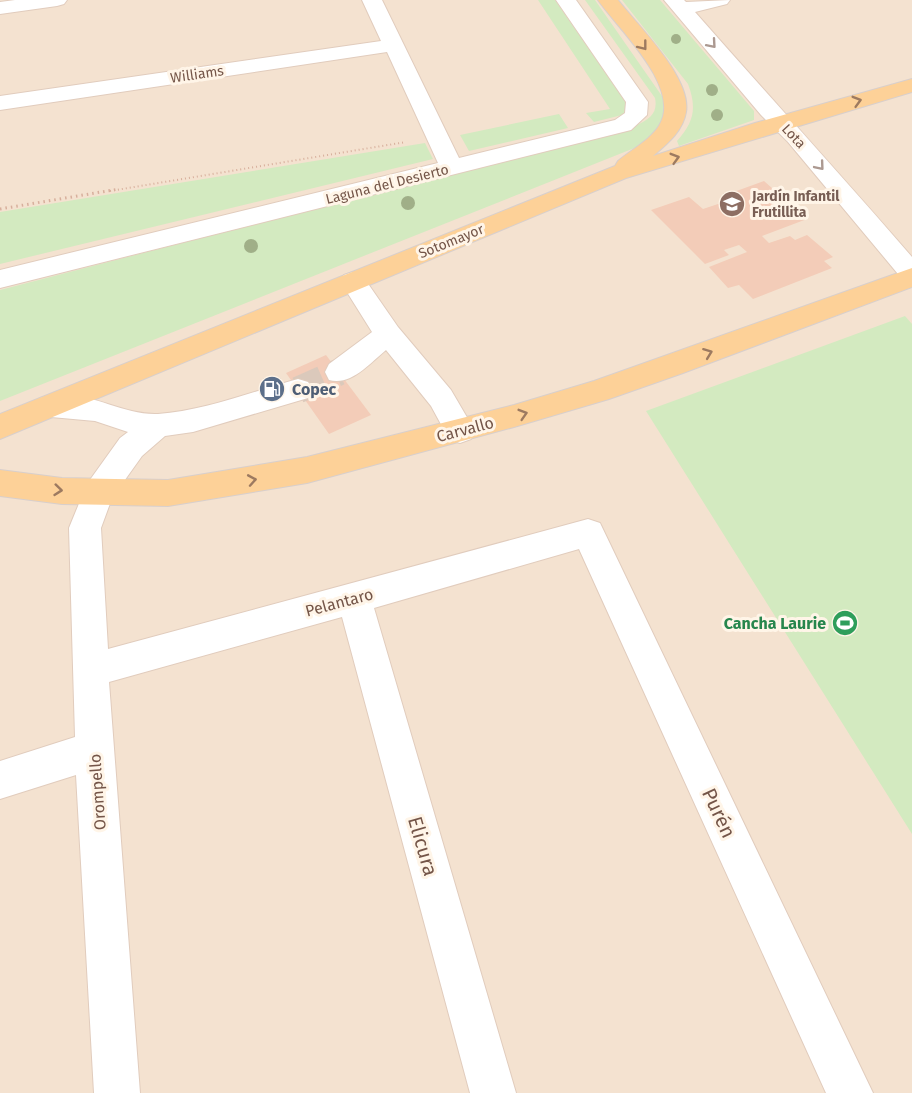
<svg xmlns="http://www.w3.org/2000/svg" width="912" height="1093" font-family="'Fira Sans',sans-serif">
	<style>
		.residential { fill: #f4e2d0 }
		.green { fill: #d3eac0 }
		.building { fill: #f3ccb8 }
		.lines { fill: none; stroke-linecap: round; stroke-linejoin: round }
		.minor-tunnel { stroke: #dbc9bb; stroke-width: 27; stroke-dasharray: 27 14; stroke-linecap: butt }
		.minor-casing { stroke: #e1ccbd; stroke-width: 2 }
		.major-casing { stroke: #d8cfcc; stroke-width: 2 }
		.path-far1 { stroke: #d7af9c; stroke-width: 2; stroke-dasharray: 1 3; stroke-linecap: butt }
		.path { stroke: #d7af9c; stroke-width: 3; stroke-dasharray: 1.5 4; stroke-linecap: butt }
		.minor { fill: #fff; fill-rule: evenodd }
		.major { fill: #fdd198; fill-rule: evenodd }
		.tree { fill: #a0af88 }
		.oneway { stroke: #ac9991 }
		.oneway2 { stroke: #9d7a60 }
		.labels { text-anchor: middle; stroke-width: 6; stroke-linejoin: round; paint-order: stroke }
		.far-street-label { font-size: 14px; fill: #745548; stroke: #fff5e8 }
		.far-education-label { font-size: 14px; font-weight: bold; fill: #785e54; stroke: #fff5e8; text-anchor: start }
		.service-label { font-size: 16px; font-weight: bold; fill: #4e5e75; stroke: #fff5e8; text-anchor: start }
		.street-label { font-size: 16px; fill: #745548; stroke: #fff5e8 }
		.leisure-label { font-size: 16px; font-weight: bold; fill: #27864d; stroke: #fff5e8; text-anchor: end }
		.near-street-label { font-size: 20px; fill: #745548; stroke: #fff5e8 }
	</style>
	<rect width="100%" height="100%" fill="#fdf0e1"/>
	<path class="residential" d="M0,0H912V1093H0Z"/>
	<path class="green" d="M538,0H555L628,105L626,114L594,122L586,113L610,109Z
		M585,0H595L664,99L667,109L663,128L637,147L0,401V290L637,125C650,119 658,113 655,98Z
		M622,0H660L754,111V120L679,146L677,141C694,122 697,108 688,84Z
		M559,114L568,128L469,151L460,135Z
		M425,143L433,159L0,264V212Z
		M905,316L912,324V834L646,411Z"/>
	<path class="building" d="M764,181L807,219L762,236L769,243L790,236L795,240L807,235L833,257L824,261L832,268L753,299L739,285L728,288L709,267L747,252L739,245L724,250L729,255L705,264L651,210L689,197L703,209L724,202L720,197Z
		M326,355L371,415L329,434L286,373Z"/>
	<g class="lines">
		<path class="minor-tunnel" d="M298,390L339,372"/>
		<g class="minor-casing">
			<path id="minor" d="M15,0H67L64,4L57,6L0,14V2Z
				M362,0H382L459,158L615,120L625,113L626,102L556,0H576L648,102L647,115L631,130L0,288V270L438,163L387,52L0,110V96L381,41Z
				M664,0H684L686,2L730,0L727,4L695,12C767,94 840,174 912,257V283L903,280L788,142L761,115Z
				M353,272L362,275L398,327L451,390L475,431L471,439L460,443L449,439L431,406L386,350C369,364 351,386 329,380L325,372L329,364L372,332L340,281L344,275Z
				M298,379L308,382L313,390L308,398L193,432L165,436L142,456L112,498L101,528L108,649L588,519L600,523L873,1093H826L579,549L374,608L516,1093H470L342,617L109,682L140,1093H94L76,775L0,799V761L75,737L69,528L87,484L120,438L128,432L95,421L51,417L41,414L36,406L41,398C83,385 120,416 158,414C204,411 254,391 298,379Z"/>
		</g>
		<g class="major-casing">
			<path id="major" d="M598,0H618C638,26 692,78 686,112C683,131 667,144 653,156L755,123L912,79V92L626,178L0,439V414L615,166L618,161C631,150 652,139 660,124C681,86 618,29 598,0Z
				M912,268V287L683,373L609,399L514,427L307,483L168,506L62,504L0,496V470L62,478L168,480L307,457L514,405L594,381Z"/>
		</g>
		<path class="path-far1" d="M110,191L406,142"/>
		<path class="path" d="M0,209L119,189"/>
		<use href="#minor" class="minor"/>
		<use href="#major" class="major"/>
	</g>
	<g class="tree">
		<circle cx="676" cy="39" r="5"/>
		<circle cx="712" cy="90" r="6"/>
		<circle cx="717" cy="115" r="6"/>
		<circle cx="408" cy="203" r="7"/>
		<circle cx="251" cy="246" r="7"/>
	</g>
	<defs><path id="oneway-chevron" d="M-2-3.5L2.5 0L-2 3.5" fill="none" stroke-width="1.6" stroke-linecap="round" stroke-linejoin="round" transform="scale(1.5)"/></defs>
	<g class="oneway">
		<use href="#oneway-chevron" transform="translate(712 44) rotate(49)"/>
		<use href="#oneway-chevron" transform="translate(820 166) rotate(50)"/>
	</g>
	<g class="oneway2">
		<use href="#oneway-chevron" transform="translate(643 46) rotate(52)"/>
		<use href="#oneway-chevron" transform="translate(857 101) rotate(-16)"/>
		<use href="#oneway-chevron" transform="translate(675 158) rotate(-16)"/>
		<use href="#oneway-chevron" transform="translate(708 353) rotate(-21)"/>
		<use href="#oneway-chevron" transform="translate(523 414) rotate(-17)"/>
		<use href="#oneway-chevron" transform="translate(252 480) rotate(-10)"/>
		<use href="#oneway-chevron" transform="translate(58 490) rotate(6)"/>
	</g>
	<defs>
		<g id="school-disc" transform="scale(1.35)"><circle r="9.5" fill="#8d6e63" stroke="#fff5e8"/><path d="M0-5L7-2L0 1L-7-2ZM-4 1L0 2.5L4 1V4Q0 6-4 4Z" fill="#fff"/></g>
		<g id="fuel-disc" transform="scale(1.35)"><circle r="9.5" fill="#5c6f8a" stroke="#fff5e8"/><path d="M-5.5-6h7V0h2V4h1.3V-2.5L3-4.5l.8-.8L6-3V5H2.5V1h-1V6h-7ZM-4.2-4.7v3.2H.2V-4.7Z" fill="#fff"/></g>
		<g id="stadium-disc" transform="scale(1.35)"><circle r="9.5" fill="#2e9e5b" stroke="#fff5e8"/><path d="M0-5a6.5 5 0 1 0 0 10a6.5 5 0 1 0 0-10ZM-3.5-1.8h7v3.6h-7Z" fill="#fff"/></g>
	</defs>
	<g fill-rule="evenodd">
		<use href="#school-disc" x="732" y="204"/>
		<use href="#fuel-disc" x="272" y="389"/>
		<use href="#stadium-disc" x="845" y="623"/>
	</g>
	<g class="labels">
		<g class="far-street-label">
			<text transform="translate(197 74) rotate(-8)" y="5">Williams</text>
			<text transform="translate(794 136) rotate(47)" y="5">Lota</text>
			<text transform="translate(387 184) rotate(-14)" y="5">Laguna del Desierto</text>
			<text transform="translate(451 241) rotate(-22)" y="5">Sotomayor</text>
		</g>
		<g class="far-education-label">
			<text x="752" y="201">Jardín Infantil<tspan x="752" dy="16">Frutillita</tspan></text>
		</g>
		<g class="service-label">
			<text x="292" y="395">Copec</text>
		</g>
		<g class="street-label">
			<text transform="translate(465 429) rotate(-15)" y="6">Carvallo</text>
			<text transform="translate(339 602) rotate(-15)" y="6">Pelantaro</text>
			<text transform="translate(97 792) rotate(-94)" y="6">Orompello</text>
		</g>
		<g class="leisure-label">
			<text x="826" y="629">Cancha Laurie</text>
		</g>
		<g class="near-street-label">
			<text transform="translate(719 813) rotate(65)" y="7">Purén</text>
			<text transform="translate(423 846) rotate(74)" y="7">Elicura</text>
		</g>
	</g>
</svg>
